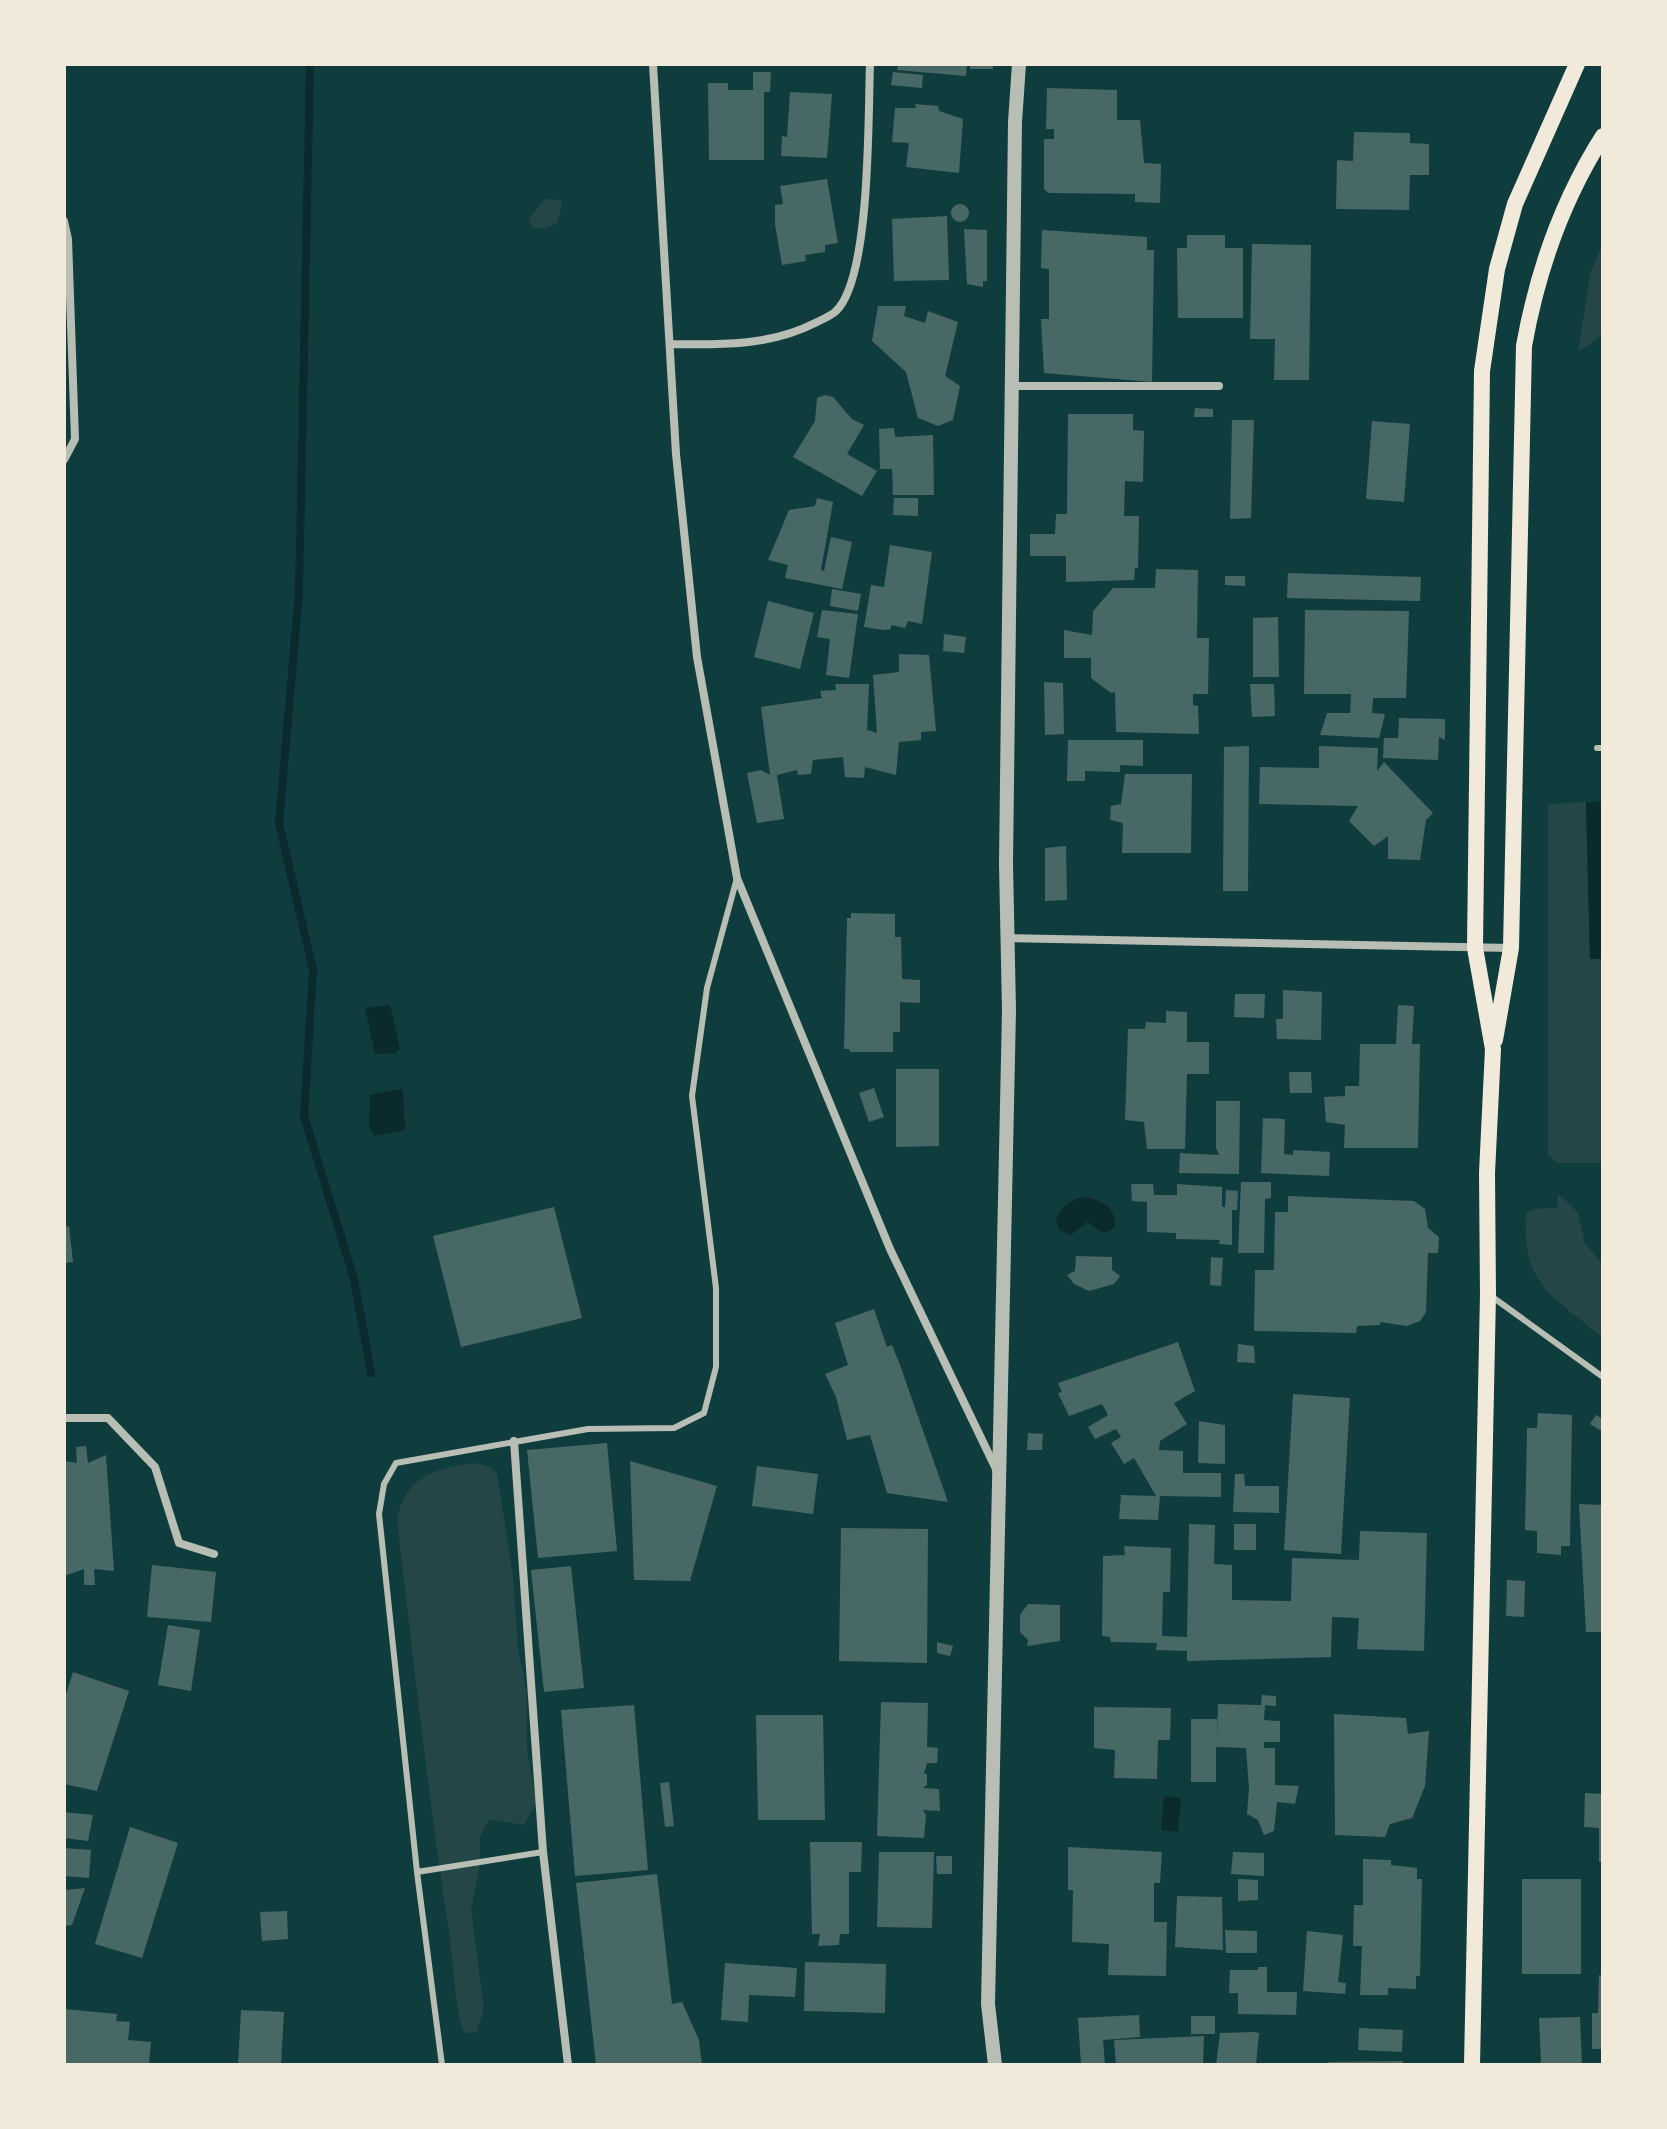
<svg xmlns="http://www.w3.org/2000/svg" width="1667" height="2129" font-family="Commissioner,sans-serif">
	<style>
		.green { fill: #244646 }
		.water { fill: #0a2a2b }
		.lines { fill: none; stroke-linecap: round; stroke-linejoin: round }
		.stream { stroke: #0a2a2b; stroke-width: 8 }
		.building { fill: #486865 }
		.service { stroke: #b8beb3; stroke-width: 6 }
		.minor { stroke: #b8beb3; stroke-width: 8 }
		.tertiary { stroke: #b8beb3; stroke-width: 14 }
		.secondary { stroke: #f1e9da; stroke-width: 16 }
	</style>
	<rect width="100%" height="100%" fill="#0f3d3e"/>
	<path class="green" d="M545,199L562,200L558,222L544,229L531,227L529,219Z
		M1603,243V334L1578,352L1590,274Z
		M1586,802L1590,959H1603V1163H1558L1548,1156V804Z
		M1558,1194L1578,1213L1585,1244L1603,1264V1338C1554,1296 1521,1286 1526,1214L1534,1209L1557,1208Z
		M475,1463L490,1467L497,1474L513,1575L518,1649L527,1693V1750L536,1803L524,1825L489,1819L480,1837V1864L471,1910L484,2008L477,2032L465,2033C455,2014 453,1957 449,1932C428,1795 413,1657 397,1519C405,1477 435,1468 475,1463Z"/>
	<path class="water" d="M1603,801V959H1590L1586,802Z
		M390,1005L400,1048L396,1053L375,1054L365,1008Z
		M400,1089L403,1090L405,1130L375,1136L369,1126L370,1095Z
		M1085,1197C1100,1200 1116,1207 1115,1225L1110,1231L1103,1233L1087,1222L1071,1235L1059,1230L1056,1220C1062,1205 1069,1200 1085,1197Z
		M1164,1796L1181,1798L1178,1832L1161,1830Z"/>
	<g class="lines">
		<path class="stream" d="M310,64L299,592L279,823L313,970L304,1116L354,1279L371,1373"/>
	</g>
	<path class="building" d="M898,64H967L966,76L897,70Z
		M970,64H993V69H970Z
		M753,72H771L770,92H764V160H709L708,83H728V90H753Z
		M893,72L923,75L922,88L891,85Z
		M1047,88L1117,90V120H1140L1144,163L1161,164L1160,203L1135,202V194L1048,193L1044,189V139H1054V129H1046Z
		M790,92L832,94L827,158L781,156L782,136L787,137Z
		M915,104L938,106L939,111L963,119L959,173L906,167L909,143L892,142L895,108H916Z
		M1354,132L1410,133V143L1429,144V175H1410L1409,210L1336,209L1337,160L1353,161Z
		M827,179L838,243L825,245V252L805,255L806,261L782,265L775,224V205L783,204L780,186Z
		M951 213a9 9 0 1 1 18 0a9 9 0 1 1-18 0Z
		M947,216L949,280L894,281L892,219Z
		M964,229L987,230V281H983V287L967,284Z
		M1042,230L1147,237V250H1154L1152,382L1044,373L1041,319H1049V269L1041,268Z
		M1187,235H1225V248H1243V318H1178L1177,248H1187Z
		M1252,244L1311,245L1309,380H1274L1275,339H1250Z
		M878,306H906L904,316L925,323L928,311L958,322L945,376L960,386L953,420L938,426L918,418L906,372L872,341Z
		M825,395L833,397L852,419L864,425L847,454L877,471L862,496L793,457L815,421L817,398Z
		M1195,408L1213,409V417H1194Z
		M1068,414H1133V430L1144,431L1143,482L1125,481L1124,516H1139L1138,568H1135L1134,580L1066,582V556H1030V534H1055L1056,514H1067Z
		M1232,420H1254L1251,518L1230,519Z
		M1372,421L1410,424L1404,502L1366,499Z
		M894,428L895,437L933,435L934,495H893L892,469H880L879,429Z
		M817,498L833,502L821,570L824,571L831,537L852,542L842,589L785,578L788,565L768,560L789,510L815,506Z
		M894,498H918V516L893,515Z
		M890,545L932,552L922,624L908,621L905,628L891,625V629L884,630L864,627L871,585L884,587Z
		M1156,569L1198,570L1197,638H1209L1208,694H1193V705L1198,706L1199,734L1116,732L1115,692L1111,693L1091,678V658H1064V630L1092,635L1093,611L1113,588H1155Z
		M1288,573L1421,577L1420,601L1287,598Z
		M1225,576H1245V586L1225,585Z
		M832,589L861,594L858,611L830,606Z
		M768,601L814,613L800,669L754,657Z
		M822,610L858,614L849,678L826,675L830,639L817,637Z
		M1305,610L1409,611L1406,698H1373L1372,713L1385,714L1379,738L1320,735L1327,713H1350L1351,694H1304Z
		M1278,617L1279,677H1253V618Z
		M944,634L966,637L964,653L943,651Z
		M899,654L929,655L936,731L921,732V740L899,742L896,775L865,767L864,778L845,777L843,757L813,760L811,774L798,775L797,770L777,775L784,819L757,823L747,773L761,770L770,775L761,707L822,698L820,691L836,690L835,684H869L867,730L877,733L873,675L899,672Z
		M1044,682L1063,683L1064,734L1045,735Z
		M1250,684H1274L1275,716L1252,717Z
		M1399,718L1445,719V740L1439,737L1438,760L1383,758L1384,738H1398Z
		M1068,740H1143V766L1120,765V772L1085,771V781H1067Z
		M1249,746L1248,891H1223L1224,747Z
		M1319,746L1378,748L1377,771L1384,762L1433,813L1426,820L1420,860L1388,859V836L1374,846L1349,821L1358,806L1259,804L1260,767L1319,768Z
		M1125,774H1192L1191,853H1122L1123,823L1110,820L1111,806L1121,804Z
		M1066,846L1067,900L1045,901V848Z
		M851,913L895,914V937H901L902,979L920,980V1003L900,1002V1032H893V1052H850L849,1049H844L847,918H851Z
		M1283,990L1322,992L1321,1040L1277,1039L1276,1019H1283Z
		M1235,994H1265L1264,1018L1234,1017Z
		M1398,1005L1414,1006L1412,1044H1420L1418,1148H1344L1345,1125L1326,1122L1324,1097L1345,1096V1086H1359L1360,1044H1396Z
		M1166,1011L1187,1012V1042H1209V1074H1187L1185,1149H1147L1144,1122L1125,1120L1128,1029H1145L1146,1022L1166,1023Z
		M896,1069H939V1146L896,1147Z
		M1289,1072H1311L1312,1093H1290Z
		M874,1088L884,1117L869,1122L859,1093Z
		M1216,1101H1240L1239,1174L1179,1173L1180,1153L1219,1155L1216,1148Z
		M1263,1118L1285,1119L1284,1154L1293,1155V1150L1330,1152L1329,1176L1261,1173Z
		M1241,1182H1271V1198L1265,1199L1264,1253H1238Z
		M1131,1184H1153L1154,1195H1177V1184L1222,1187V1207H1225L1226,1190L1238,1191L1237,1210H1232V1245L1219,1244L1220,1240L1176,1239V1233L1147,1232V1202L1132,1201Z
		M1288,1196L1414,1201L1425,1209L1428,1228L1439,1237L1438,1253H1428L1426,1312L1420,1321L1407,1326L1380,1322V1325L1357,1326L1356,1333L1254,1331L1255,1270H1274L1275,1212H1288Z
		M554,1207L582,1318L461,1347L433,1236Z
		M69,1226L73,1262L64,1263V1227Z
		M1076,1256L1112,1257V1270L1120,1276L1114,1284L1089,1291L1074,1284L1067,1275L1075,1271Z
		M1211,1257L1223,1258L1221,1286L1210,1285Z
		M874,1309L887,1347L892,1345L900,1365L948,1502L887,1493L870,1435L847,1440L836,1397L825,1374L848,1365L835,1323Z
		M1178,1342L1195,1391L1174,1403L1187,1424L1160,1441L1159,1450L1183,1451V1473H1221V1497L1160,1496L1158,1520L1119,1519L1121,1495L1156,1496L1134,1458L1124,1464L1111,1443L1121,1437L1116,1429L1095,1439L1088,1427L1108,1415L1102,1404L1069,1416L1058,1393L1062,1392L1058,1383Z
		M1238,1344L1254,1346L1255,1363L1237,1362Z
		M1293,1394L1350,1398L1341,1554L1284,1550Z
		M1538,1413L1572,1415L1570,1546H1561V1555L1537,1553V1531L1525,1530L1527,1428H1537Z
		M1596,1415L1603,1419V1432L1590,1424Z
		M1199,1421L1225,1425V1464L1198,1463Z
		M1028,1433L1043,1434L1042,1450H1027Z
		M607,1443L617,1551L538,1558L527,1450Z
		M86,1446L88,1463L106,1455L114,1571L94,1569L95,1585H84V1569L64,1576V1461L77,1463L76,1447Z
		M630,1461L717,1486L690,1581L634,1580Z
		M757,1466L818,1474L813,1514L752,1506Z
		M1235,1474H1244L1245,1486H1279V1513L1233,1512Z
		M1579,1504L1603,1505V1632H1586Z
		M1189,1524L1215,1525L1214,1564L1232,1565V1600L1291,1601L1292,1558L1359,1560L1360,1531L1427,1533L1424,1651L1357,1649L1359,1618L1332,1617L1331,1657L1187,1661V1651L1156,1650L1157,1643L1111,1642L1110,1637L1102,1636L1103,1556L1125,1555L1124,1546L1171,1548L1170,1592H1163L1162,1636L1187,1637Z
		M1234,1524H1256V1550H1234Z
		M841,1528L928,1529L927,1663L839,1661Z
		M152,1565L216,1572L211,1622L147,1617Z
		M571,1566L584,1688L544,1692L531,1570Z
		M1507,1580L1525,1581L1524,1617L1506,1616Z
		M1028,1604L1060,1605V1641L1027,1646L1028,1640L1020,1632V1615Z
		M168,1625L200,1630L191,1691L158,1685Z
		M937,1642L953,1646L950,1656L937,1653Z
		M73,1672L129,1691L97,1791L64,1784V1701Z
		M1262,1695L1276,1696V1706L1265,1705L1264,1720L1280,1721V1742H1264V1748H1275V1785L1299,1786L1295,1804L1277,1802L1274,1831L1264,1835L1258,1820L1247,1814L1249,1788L1246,1748L1216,1747V1782H1191V1719H1217V1737L1218,1704L1261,1705Z
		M881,1702L928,1703L927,1747L938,1748L937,1763H927L924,1774H927V1785L923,1788L939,1789L940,1811L923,1810L926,1815L924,1838L877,1836Z
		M634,1705L648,1870L575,1876L561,1710Z
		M1094,1707L1171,1708L1170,1740H1158L1157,1779L1114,1778L1115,1750L1094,1748Z
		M1334,1714L1406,1718L1408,1734L1429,1731L1425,1786L1412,1818L1390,1824L1385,1837L1335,1835Z
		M756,1715H823L825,1820H758Z
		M669,1782L674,1826L665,1827L660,1783Z
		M1585,1793L1603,1794V1862H1599V1828L1584,1827Z
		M64,1812L93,1815L88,1841L64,1838Z
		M130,1827L178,1843L142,1958L95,1944Z
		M810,1842H862L861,1872H849V1934H840L839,1945L818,1946L820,1934H812Z
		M1068,1847L1162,1852L1160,1883H1154V1922H1167L1166,1976L1108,1975L1109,1944L1072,1942L1073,1890H1068Z
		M64,1848L91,1850L89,1878L64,1876Z
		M879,1852H934L932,1928L877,1927Z
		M1233,1852L1264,1853V1876L1231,1874Z
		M936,1856H952V1874H937Z
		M1363,1859L1391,1860V1865L1417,1868V1879H1422L1420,1976H1416V1989L1388,1988V1995H1360L1362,1946H1353L1354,1905H1363Z
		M657,1874L672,2004L682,2002L699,2040L702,2065H596L576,1883Z
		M1238,1879L1258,1880V1900L1238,1901Z
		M1522,1879H1581V1974H1522Z
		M85,1888L72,1925L64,1926V1890Z
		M1177,1896L1222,1897L1223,1950L1175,1947Z
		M287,1911L288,1939L262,1941L260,1912Z
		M1225,1930L1257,1931V1953H1226Z
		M1307,1931L1343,1935L1338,1982L1346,1983L1345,1994L1303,1991Z
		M805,1962L886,1964L885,2013L804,2011Z
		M725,1963L797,1968L795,1997L749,1995L748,2022L721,2020Z
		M1258,1967H1267V1992H1297L1296,2015L1238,2014V1993H1229L1230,1970H1258Z
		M1599,1975L1603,1976V2049H1592V2013H1598Z
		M64,2009L117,2014L116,2021L130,2022L128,2040L151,2042L149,2065H64Z
		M241,2010L284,2012L281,2065H238Z
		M1139,2015L1140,2037L1103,2040L1105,2065H1081L1078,2018Z
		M1191,2016H1215V2034H1191Z
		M1580,2017L1582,2065H1534L1541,2062L1539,2018Z
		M1359,2028L1403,2030L1402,2052L1358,2050Z
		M1254,2032L1259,2033L1256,2065H1216L1220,2033Z
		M1204,2036L1203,2065H1116L1114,2040Z
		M1403,2061V2065H1328V2062Z"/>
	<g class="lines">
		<path class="service" d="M1597,748H1603
			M1491,1296L1603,1377
			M417,1872L543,1852
			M442,2065L417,1872L379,1514L384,1484L396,1463L588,1429L674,1428L704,1413L716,1367V1288L692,1096L707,988L737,878"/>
		<path class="minor" d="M653,64L676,454L697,657L737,878L890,1249L997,1471
			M64,221L68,239L75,439L64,460
			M671,344C720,345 770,346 815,323C821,320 831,316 836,311C871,278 868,115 870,64
			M1014,386H1219
			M1007,938L1511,948
			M64,1418H108L155,1467L179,1543L214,1554
			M514,1441L543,1852L568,2065"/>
		<path class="tertiary" d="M995,2065L988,2004L1009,1010L1006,864L1015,122L1019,64"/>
		<path class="secondary" d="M1495,1040L1511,948L1524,346C1537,273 1563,199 1603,136
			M1472,2065L1488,1294L1487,1173L1493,1049L1475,948L1482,371L1497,269L1515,204L1577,64"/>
	</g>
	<rect width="1667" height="2129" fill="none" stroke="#f1e9da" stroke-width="132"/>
</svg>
